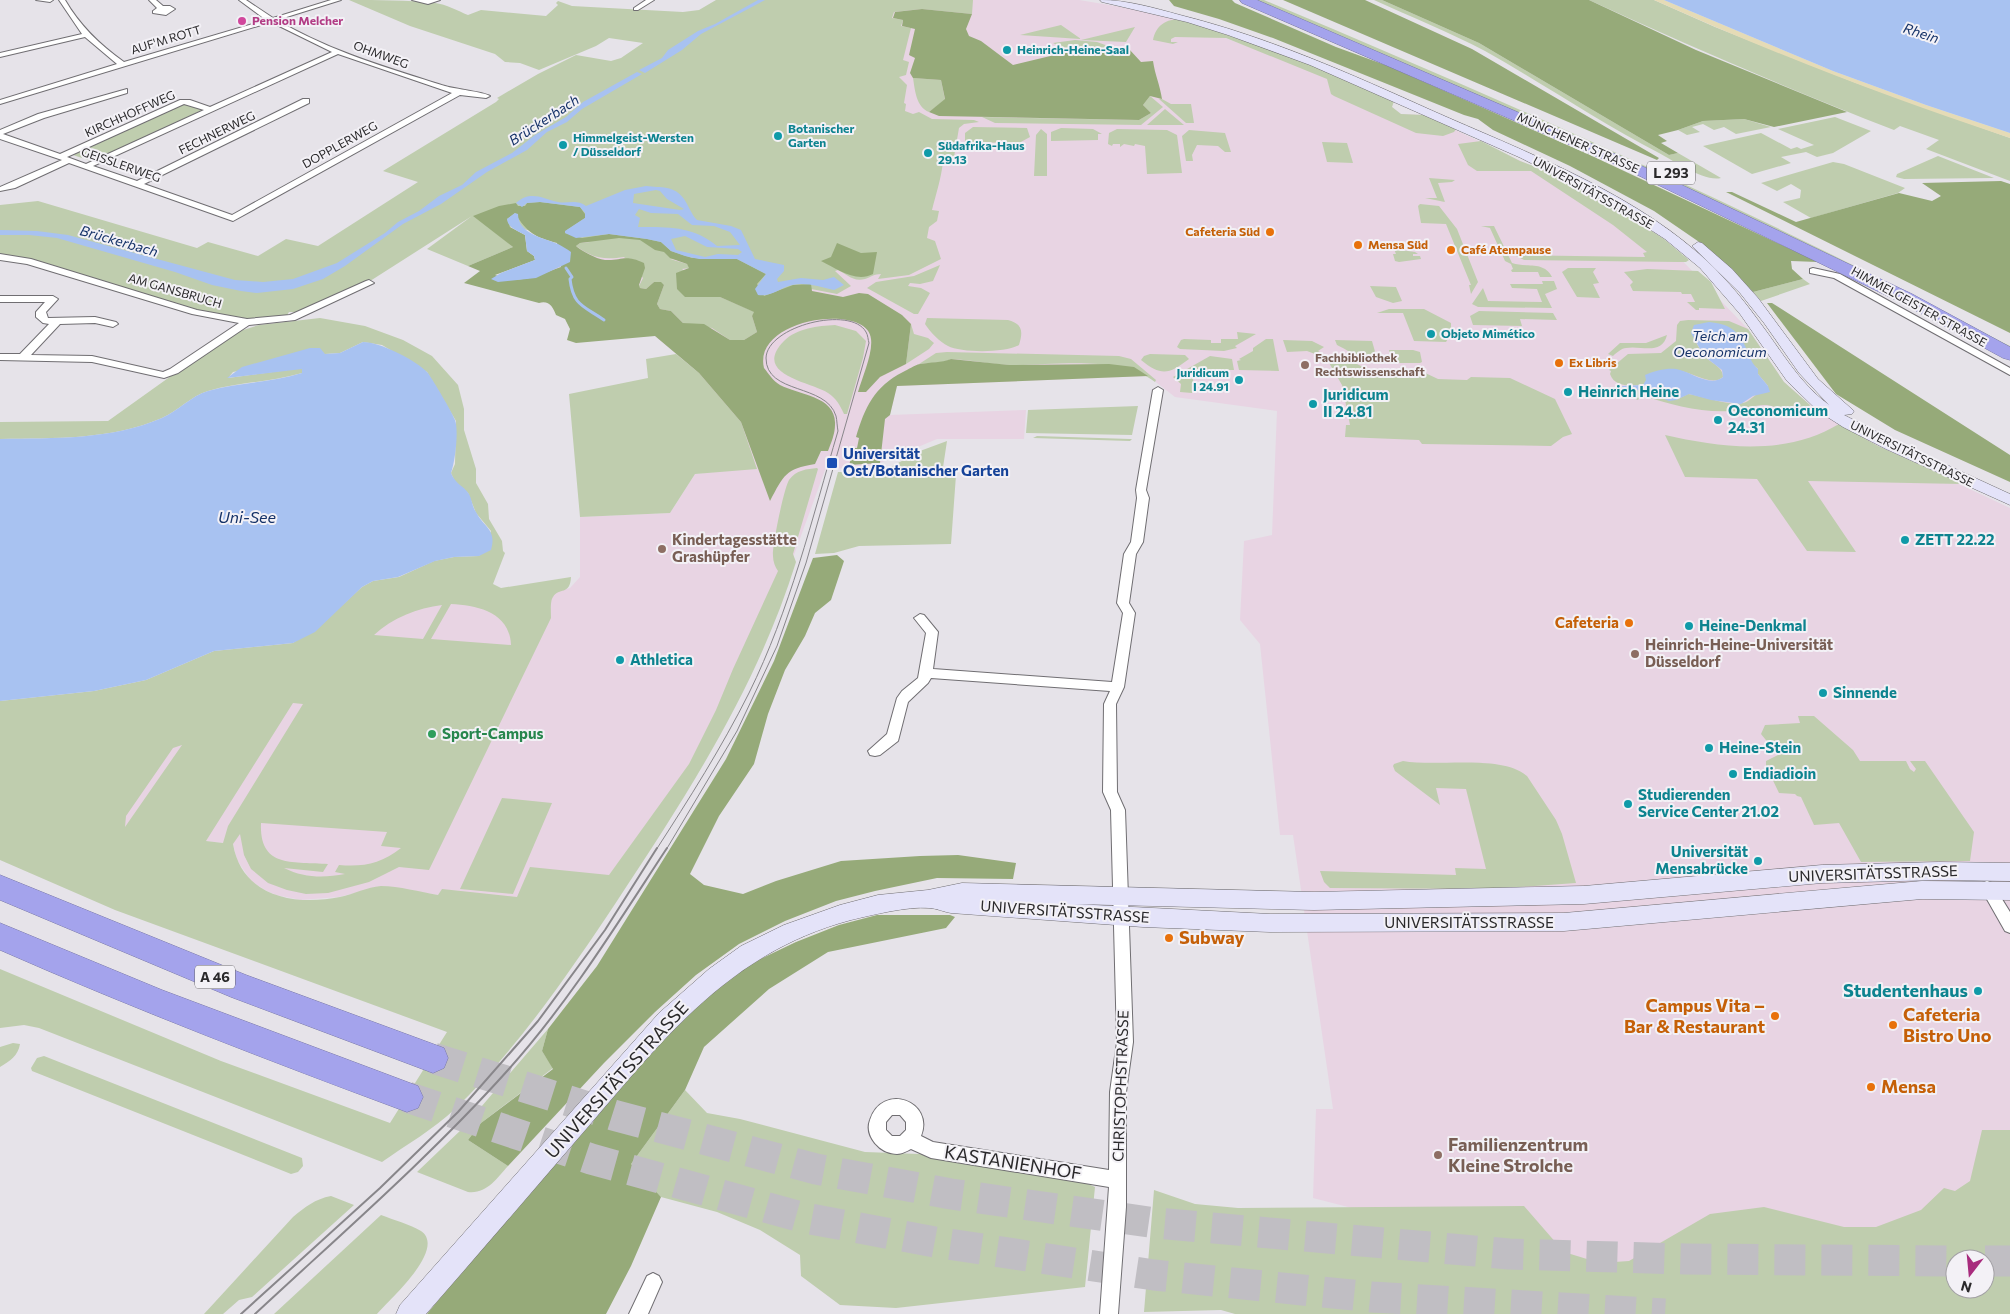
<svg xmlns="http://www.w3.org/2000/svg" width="2010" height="1314" font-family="Commissioner,sans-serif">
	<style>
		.education { fill: #e8d4e3; fill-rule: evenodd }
		.green { fill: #bfcdae; fill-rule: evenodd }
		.forest { fill: #96aa79; fill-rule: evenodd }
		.sand { fill: #e5dbb6 }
		.water { fill: #a8c2f1; fill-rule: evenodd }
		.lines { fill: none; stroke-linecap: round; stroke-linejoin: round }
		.stream { stroke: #a8c2f1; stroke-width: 3 }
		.highway-tunnel { stroke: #c0bec3; stroke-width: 31; stroke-dasharray: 31 16; stroke-linecap: butt }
		.street-casing { stroke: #706e72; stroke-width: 2 }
		.secondary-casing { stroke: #706e72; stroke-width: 1 }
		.highway-casing { stroke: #7978a8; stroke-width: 1 }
		.street { fill: #fff; fill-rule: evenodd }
		.secondary { fill: #e4e3f9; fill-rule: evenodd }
		.highway { fill: #a4a3ec; fill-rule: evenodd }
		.tram-far1 { stroke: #88868a; stroke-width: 1 }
		.tram { stroke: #88868a; stroke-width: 2 }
		.hotel-dot { fill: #d1479c; stroke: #f3f1f6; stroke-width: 2 }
		.culture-dot { fill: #0f9aa8; stroke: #f3f1f6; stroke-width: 2 }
		.food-dot { fill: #e8710a; stroke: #f3f1f6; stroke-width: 2 }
		.education-dot { fill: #8d6e63; stroke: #f3f1f6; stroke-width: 2 }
		.transit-dot { fill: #1a4fb4; stroke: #f3f1f6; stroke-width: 2 }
		.leisure-dot { fill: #2e9e5b; stroke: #f3f1f6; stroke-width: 2 }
		.labels { text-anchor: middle; stroke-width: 4; stroke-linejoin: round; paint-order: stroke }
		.far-hotel-label { font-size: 12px; font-weight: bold; fill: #b23c85; stroke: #f3f1f6; text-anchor: start }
		.far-street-label { font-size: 12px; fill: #2a292b; stroke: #f3f1f6 }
		.far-culture-label { font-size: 12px; font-weight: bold; fill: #0d838f; stroke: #f3f1f6; text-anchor: start }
		.far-food-label { font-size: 12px; font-weight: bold; fill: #c56008; stroke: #f3f1f6; text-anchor: start }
		.far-education-label { font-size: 12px; font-weight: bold; fill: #785e54; stroke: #f3f1f6; text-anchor: start }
		.far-water-label { font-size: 14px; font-style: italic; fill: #153268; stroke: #f3f1f6 }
		.shield { fill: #f3f1f6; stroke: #666568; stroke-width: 1 }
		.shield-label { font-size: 14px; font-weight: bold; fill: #2a292b }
		.culture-label { font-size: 15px; font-weight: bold; fill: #0d838f; stroke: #f3f1f6; text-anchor: start }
		.transit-label { font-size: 15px; font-weight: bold; fill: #164399; stroke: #f3f1f6; text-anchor: start }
		.education-label { font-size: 15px; font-weight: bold; fill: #785e54; stroke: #f3f1f6; text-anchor: start }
		.food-label { font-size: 15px; font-weight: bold; fill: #c56008; stroke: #f3f1f6; text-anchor: end }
		.leisure-label { font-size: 15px; font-weight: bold; fill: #27864d; stroke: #f3f1f6; text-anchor: start }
		.street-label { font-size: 15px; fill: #2a292b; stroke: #f3f1f6 }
		.water-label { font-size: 16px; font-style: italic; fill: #153268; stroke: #f3f1f6 }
		.near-food-label { font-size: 18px; font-weight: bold; fill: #c56008; stroke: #f3f1f6; text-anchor: start }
		.near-culture-label { font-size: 18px; font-weight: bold; fill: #0d838f; stroke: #f3f1f6; text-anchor: end }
		.near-street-label { font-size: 18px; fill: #2a292b; stroke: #f3f1f6 }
		.near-education-label { font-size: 18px; font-weight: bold; fill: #785e54; stroke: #f3f1f6; text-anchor: start }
	</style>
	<rect width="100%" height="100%" fill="#e6e3e9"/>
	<path class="education" d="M798,0H1079L1158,13L1394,101L1392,107L1401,114L1424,115L1529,165L1671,249L1748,329L1784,382L1810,405L1878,446L2010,508V1314H1488V1243L1313,1198L1316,1109H1333L1293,835H1280L1260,644L1240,620L1244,541L1272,535L1277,411L1175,397L1148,376L897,386L890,415L1026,410L1024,439H937L875,465L825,470L786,577L699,751L595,895L527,899L438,895L383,886L339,897L301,900L276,895L265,890L251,881L237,860L233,844L119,832L82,747L376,610L555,592L570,588L580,577V517L670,513L695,474L724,471L699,373L655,336L551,270L571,252ZM1955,1259H1985V1289H1955Z"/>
	<path class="green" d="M349,0C378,0 407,0 435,3C446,4 458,11 468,15L481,10L546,16L558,5L556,3L558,1L572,6L683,12L699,10L716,0H973L972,14L922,9L894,12L892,18L903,20L901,26L911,28L903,60L909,62L906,75L899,77L907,85L904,103L906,104L905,111L913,114L919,112L932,119L974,120L979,122L964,124L959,128L954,157L943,162C941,179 936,194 932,210L939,211L937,221L929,227L927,238L935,241L941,259L909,275L878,279L881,274C874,274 871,277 865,279C852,282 847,274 838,270L835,271L851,286L837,294L806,288L765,298L697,261L670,259L687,264L690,268L682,269L720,297L755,312L752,316L757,332L744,340H730L712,328L683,323L671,311L660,309L657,304L664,285L654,282L646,289L640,288L639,286L643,278L624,257C604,260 592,258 576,246L580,243L590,242L481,221L513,247L468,266L427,249L472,216L367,283L298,312H289L286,317L250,320L198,311L0,256V205L38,201L197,248L208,242L258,256L286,239L318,246L418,182L383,171L496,102L499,99L497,98L502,95L538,74L576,55L611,61L621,58L643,43L609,38L596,46L539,70L520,63L505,62L495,54L410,26Z
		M1253,0H1264C1514,105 1761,213 2000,341L2010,346V348L1845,262L1702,195Z
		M1374,0H1382L1479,43L1669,155L1678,153L1721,178C1704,182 1674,161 1659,153C1599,122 1544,84 1485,51C1449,32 1411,17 1374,0Z
		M1589,0H1654L1715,27L1856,83L2010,138V181L1926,149L1939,140L1900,126L1894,130C1791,90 1689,46 1589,0Z
		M1181,19L1305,62L1394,101L1392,107L1401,114L1424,115L1456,129L1454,132L1443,136L1416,133L1334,96L1331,94L1327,79L1226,38L1175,37L1171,39V42H1178L1173,44L1153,40C1156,25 1166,19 1181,19Z
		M1061,25L1081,39L1020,35Z
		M1135,27L1126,42L1081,40Z
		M1075,40L1097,42L1108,46V48L1065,49L1053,43Z
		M913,78L941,80L945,100L929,112C916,107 915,90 913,78Z
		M1150,96L1163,107L1141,125L995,123L982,117L1139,120L1151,113L1143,105Z
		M1159,99H1162L1171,104H1191L1194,123H1186Z
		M183,104L204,109L94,162L73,155Z
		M1165,109L1184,125H1147Z
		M1835,117L1871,131L1833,153L1817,157L1806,152L1781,157L1791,163L1752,174L1703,146L1761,133L1791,149L1797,147L1801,149L1814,145L1778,129Z
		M1744,119L1771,127L1736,134L1724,127L1714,130L1703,124L1692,127L1700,132L1687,135L1678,130L1703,121Z
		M973,127L1027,128L1030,137L1019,143L965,142V133Z
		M1061,128L1093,129L1102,134H1098V140L1051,141V132Z
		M1041,129L1047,134V176H1034L1036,135Z
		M1117,129L1167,130L1177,135L1182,173L1147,174L1145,146L1135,144L1134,146L1124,144L1120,147V144H1113L1112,146L1108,144L1109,133Z
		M1189,130L1225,133L1231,152H1225L1218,146L1197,145L1192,155L1193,161H1186L1182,136Z
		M1481,141L1520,161L1544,170L1608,203L1664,239L1689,260L1686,262H1678L1524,260L1514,255L1645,257L1643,253L1647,252L1613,225L1531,171H1477L1468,165L1458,144Z
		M1322,142L1347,143L1353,163L1327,162Z
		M1938,156L1994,178L1904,179L1896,177L1897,174Z
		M1833,162L1844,164L1905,188L1898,193L1811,218L1783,202L1800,198L1801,190L1791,184L1777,191L1761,183Z
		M1429,178L1455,180L1452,182L1438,183L1445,202L1425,198H1437Z
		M1420,204L1439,206L1457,229L1478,282L1471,294L1469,285H1471L1446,224L1421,223L1418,206Z
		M1481,226H1494L1512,263C1527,268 1544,261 1552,277H1540L1538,272H1512L1511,270L1513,269L1511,264L1505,261L1490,228Z
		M1394,249L1415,252L1418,254H1413V256H1420L1421,259L1399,262L1395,261L1393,254H1396Z
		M940,265L933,281L920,284L910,283L908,286L921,288L930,293L918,314H914L867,288L876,282L914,276Z
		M1568,268H1596L1593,272L1599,283L1593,284L1600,298L1577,297L1562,272Z
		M1647,269L1698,271L1711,282L1725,309L1699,308V310H1696L1687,302H1695L1691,294H1682L1681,292L1633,291L1630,285L1633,282L1624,272Z
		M1803,279L1810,284L1761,301L1753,292Z
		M1542,281H1554L1557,289L1545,294L1552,308L1478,307L1472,304L1483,288L1488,301L1542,302L1537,289L1512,288L1510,284H1543Z
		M1370,286L1396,287L1402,301L1393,303L1376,297Z
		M1389,309H1424L1451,323V334L1446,342L1414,341L1403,313H1377Z
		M1479,311L1553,313L1557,320L1520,319L1522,326L1473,325L1470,316Z
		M320,318L365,326L403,340L432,356L458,385L464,409V430L476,469V483L488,504L489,519L502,541L503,551L505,553L493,584L501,588L571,577C570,596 559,587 553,597C550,601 551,612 551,618L429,870L399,867L369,882L328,893L306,894L287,890L268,883L251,869L244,855L240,834L233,844C242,897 295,906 340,897C354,894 367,887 381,886C399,886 420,892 438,895L442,889L517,897L530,867L609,875L689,764L716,710L733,669L778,571C775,567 773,561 773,556C772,546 784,488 789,480C796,470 807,469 817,468L818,469L793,554L796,562C757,687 689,792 617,901C569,973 518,1048 455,1109C434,1129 406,1145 382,1162L39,1028L24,1025L0,1028V969L221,1061L390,1123L447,1032L115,910L0,860V701L94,691L146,680L214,651L293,643L339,608L362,587L373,581L399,577L434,561L454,557L479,556L491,531L476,513L468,493L455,482L451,473L455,464L456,421L427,372L382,345L363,342L340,353L325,354L233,372L228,378L302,368V373C271,382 239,382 208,391C191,396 178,411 162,418C111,440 55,438 0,439V422L108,421L178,371L225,339L240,331L259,325ZM451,604C478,605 510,613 511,645L431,639ZM442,605L423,639L374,635C392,618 418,608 442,605ZM293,703L303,704L228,826L223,843L206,841ZM182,745L125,827L126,816L173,748ZM261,823L387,832L381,846L401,848C381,864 363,867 339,865L335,872L345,874C324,878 304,878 284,868L323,872L328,864C294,861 259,869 261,823Z
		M927,318L1008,320C1023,324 1023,332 1019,345C1006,353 961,353 948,346C940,342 930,332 925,324Z
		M1688,320L1729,321L1748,329L1784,382L1810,405L1806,414L1792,406C1779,413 1779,407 1767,405C1757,404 1743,410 1732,411C1701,413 1671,405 1641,395L1638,400L1622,393L1623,388L1644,391L1652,396L1676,400L1688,394C1704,396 1735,409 1748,401C1755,396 1761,390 1768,386L1758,374V369L1750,362L1747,350L1694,339C1698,345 1701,352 1705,356C1711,364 1723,366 1723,377C1705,393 1672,347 1643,385C1630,385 1615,388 1610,374L1611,371L1609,370L1628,354L1661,353L1676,341L1677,325L1680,321Z
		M911,324L914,334L928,338L934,343L929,349L906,364Z
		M835,325L856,331L866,341L863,358L847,414H844C840,405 836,398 828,393C811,382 751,375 784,341C797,328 818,326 835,325Z
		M1237,332L1256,334L1235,346L1237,348L1224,351L1180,349L1177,347L1181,340L1184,339L1211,340V343H1221V339H1238Z
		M1667,335C1662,356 1641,345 1626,348C1622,348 1616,353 1613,356L1608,354L1620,343H1646Z
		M1266,339H1273L1279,371L1239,370L1237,361L1241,360L1239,359L1253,351V348Z
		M1283,340L1312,341L1324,347L1318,351L1335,360L1341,359V356L1369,370L1421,371L1438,379L1467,380L1471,377L1510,378L1555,399L1572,434L1563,437L1551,446L1422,444L1419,440L1345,437L1346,425H1350L1342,385L1328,361L1323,357L1307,351L1287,352Z
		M1335,340L1372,341L1376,355C1364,363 1348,350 1337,345Z
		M1389,350H1413L1420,352L1422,362L1420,363H1396L1392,361L1391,357H1398V355L1390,354Z
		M947,352L1119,356L1131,359L1156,380L1155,382C1119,354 1051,366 1009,365C989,364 971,360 951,359L944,362L919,364L936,353Z
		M676,354L699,373L741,422L757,469L695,474L670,513L580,517L569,394L648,378L646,359Z
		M1150,354L1185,355L1189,359C1169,374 1162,377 1141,360L1144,356Z
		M1210,356L1232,359L1234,370H1192L1194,388L1192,393L1180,392L1181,384L1173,377Z
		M1138,406L1132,435L1026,433L1028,410Z
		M1839,424L1878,446L1963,484L1808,481L1856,552L1807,551L1757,479L1685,477L1665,435C1722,448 1786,456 1839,424Z
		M1037,436L1130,439H1132L1130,441L1033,438Z
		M947,441L942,474L956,475L951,544L859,546L834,553L815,554L838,472H864L889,468L920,451Z
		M1798,716H1814L1853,750L1860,761H1906L1910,769L1914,772L1916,769L1910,761H1925L1974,832L1970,861L1861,862L1839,823L1814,825L1801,797L1797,796L1795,794L1779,793L1766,766V761L1778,755L1761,734L1765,725L1800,723Z
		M1403,761C1437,767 1502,754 1527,776L1556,820L1562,834L1576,883L1491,889L1330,888L1324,882L1320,871L1456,875L1455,868L1486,869L1466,789L1436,788L1440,805L1395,771L1393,766L1394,764Z
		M502,798L552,803L513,894L460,889Z
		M548,1029L542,1051L553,1068L481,1123L468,1140L508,1166C496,1179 487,1194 468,1192L417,1172L463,1128Z
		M13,1043L20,1044C18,1056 10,1061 0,1067V1047Z
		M44,1056L302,1158L303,1166L298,1172L291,1174L32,1071L31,1068L37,1058Z
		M685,1090L707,1113L740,1119L865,1152L919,1154L1022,1169L1079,1180L1095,1187L1085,1287L896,1308L840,1305L801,1276L800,1255L760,1230L717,1212L661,1197L631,1164Z
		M1982,1130H2010V1314H1235L1221,1310L1144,1312L1154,1190L1195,1204L1238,1208L1524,1206L1564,1252L1600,1263L1629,1261L1710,1214L1764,1207L1844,1227H1876L1921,1210L1944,1188L1955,1191L1970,1181ZM1955,1259H1985V1289H1955Z
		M331,1196L354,1205L252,1297L239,1300L223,1314H204L293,1217C305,1207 315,1199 331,1196Z
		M381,1215C394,1220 409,1224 421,1231C447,1249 389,1300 377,1314H274Z"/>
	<path class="forest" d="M1169,0H1232L1235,3L1336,47L1388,66L1590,155L1818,262L1791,261L1792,269L1803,279L1753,292L1705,246L1654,211L1570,166L1493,130L1478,119L1464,115L1273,38L1219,19L1174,6Z
		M1283,0H1365L1472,49L1659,158L1657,160Z
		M1382,0H1589L1696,50L1847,112L1774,127L1744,119L1703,121L1678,130L1658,135L1667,141L1661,143L1678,153L1669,155L1479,43Z
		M922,9L972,14L966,29L969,36L981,41L1013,65L1067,52L1065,49H1129L1141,62L1153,61C1155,75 1160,85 1162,99L1150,96L1143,105L1151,113L1139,120L939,116L929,112L945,99L941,80L913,78L910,73L915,58L909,55L915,29L902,26L903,20L893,18L895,12Z
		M2001,181L2010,184V333L1726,192H1732L1796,222L1899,193L1932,201L1941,196L1922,183Z
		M540,202L580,207L585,214V218L567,230L565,233L582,238L609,234L647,239L661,242L671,251L692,258L737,259L766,274L757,284L764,296L793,285L811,284L812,291L843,297L859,293L868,294L902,315L911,324L906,364L880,377L866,392H858C862,378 873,353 871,339C868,302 752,318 764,368C769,374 773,381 780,385C799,395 837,396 835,425C835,434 831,443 828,451H821L815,464C785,469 784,475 770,501L741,422L699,373L655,336L576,343L567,340L570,329L565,319L556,315C553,307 549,300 539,303L464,283L480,271L468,266L513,247L473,216L499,206L516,203L518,206H525L527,203ZM515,213C527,233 535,237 557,243L561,267C535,276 524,285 495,275L535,260L534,256L527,251L525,235L510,227L507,219ZM619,238L640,240L655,250L664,252L670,258L687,264L689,268L676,273L677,289L685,297H720L754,312L752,316L757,332L744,340H730L704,324L683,323L671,311L660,309L657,304L664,285L661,282H654L646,289L640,288L639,285L645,268L644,263C624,254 622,261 605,260C596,259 582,251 576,246L580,243Z
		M837,243L861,253L877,252L873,274C856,283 837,269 821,261L831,257Z
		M1767,303H1772L2010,455V482L1895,430L1836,394Z
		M951,359L1009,365L1109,364L1134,367L1148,376L897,386L890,415L885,419L880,463L849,465L854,448H857L859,438L856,437C865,407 874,387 903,372C908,370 914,365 920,364C931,362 941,363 951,359Z
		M837,555L844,561L831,600L815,613L805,636L785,670L768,714L754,764L719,816L690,874L704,885L743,894L776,881L841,861L920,856L958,855L1016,863L1013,879L937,878L875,891L836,901L785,921L739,944L696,975L655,1012L604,1063L508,1166L468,1140L481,1123L553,1069L542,1051L548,1029L597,966L726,759L774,661L813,558Z
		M877,915H950L955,917L946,928L828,952L769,989L704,1047L685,1090L631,1164L661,1197L631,1266L606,1314H427L545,1169L627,1077L710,990L754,962L796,942L839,925Z"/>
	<path class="sand" d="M1654,0H1664L1833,71L1926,105L2010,133V138C1889,98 1770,52 1654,0Z"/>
	<path class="water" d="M758,0H765L701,34L682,50L645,73L639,70L662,58L668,50L698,31L715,24Z
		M1664,0H2010V133L1926,105L1833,71Z
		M637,72L642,74L582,109L567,122L547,132L527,150L487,172L441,204L403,224L345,266L323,279L293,289L257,293L241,291L212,285L175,272L57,238L29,235H0V230L37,231L68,235L235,280L263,282L293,279L337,263L385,233L398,222L419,211L439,196L462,185L476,172L512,153L535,135L566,117L583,102Z
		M646,186C661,188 674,185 684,199C689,206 691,214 697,220L731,226L741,230L755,259L784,265V271L777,279L778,282L801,278L823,280L834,277L844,285L834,290C819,287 807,282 792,285C779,288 772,297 758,295L755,289L766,274L737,259H699L685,256L671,251L661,242L647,239L609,234L576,238L565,233V231L585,218V213L580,207L540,202L527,203L522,207L516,203C530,190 542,198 558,202C568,204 577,199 586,206L625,190ZM656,190L660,191L667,199L684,209L680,210L633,203L634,194ZM639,209L651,213L678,214L692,225L714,226L730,232L740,245L717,246C693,226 668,227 638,227L640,218L635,215ZM685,236L707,247L738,249L742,252L738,255L718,254L705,257L676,250L671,239Z
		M515,213L518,214C518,234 544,238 558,244C562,246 567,249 571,252L570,262L536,278L498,282L491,279L501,273L535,260L534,256L527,251L525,235C517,230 508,228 507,219Z
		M1709,322C1728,324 1738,329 1746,348C1751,357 1750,362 1758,369V374L1768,386L1770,392L1753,396L1741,404L1711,400L1689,394L1676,400L1669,401L1644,391L1623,388L1622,386L1643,385L1646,380L1645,375C1654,371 1666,368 1676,369C1690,371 1710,388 1723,377L1722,370L1704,356L1691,333L1694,325Z
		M363,342C380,342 416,360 428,373C434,382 451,410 455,420C459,431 455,462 451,473C456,485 463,485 469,494C472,499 472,507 476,512C484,528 497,529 491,550L479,556L454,557L435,561L398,577L373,581L362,587L315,632L293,643L214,651L146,680L94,691L0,701V439C54,438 111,440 162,418C178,411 191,396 208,391C239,382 271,383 302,373V369L227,378L242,367L310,348H320L325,354L340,353Z"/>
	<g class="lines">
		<path class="stream" d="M566,268L572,277L570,279C573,306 584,306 604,320"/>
		<path class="highway-tunnel" d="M433,1058L613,1115L816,1169L951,1194L1156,1223L1509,1254L1685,1259L1955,1261
			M407,1097L591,1159L805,1218L935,1242L1154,1275L1372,1297L1665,1314
			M1985,1261H2010"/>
		<g class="street-casing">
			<path id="street" d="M36,0H53L50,2Z
				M59,0H65C80,26 100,45 124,62L266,20L239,0H246L273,18L331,0H341L277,20C329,51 388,68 445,86C455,89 484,92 490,96L486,98L460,95L233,221L69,163L15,188L0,191V187L62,160L0,139V130L38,114L127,89V93L44,118L3,134L60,154L180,100H190L210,107L332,52L271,22L0,104V100L117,64L85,37L0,57V53L82,34ZM338,54L452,93L232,215L144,184L309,103V99H303L137,181L93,166ZM184,104L204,110L86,164L67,157Z
				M149,0H156L163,6H170L175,9L166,15L153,13V11L157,8Z
				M412,0H440L428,4Z
				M646,0H654L638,10H634V8Z
				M0,254L31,259L197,310L247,319L290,315L366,281L369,280L374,283L295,320L249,325L178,373L164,378L92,362L0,360V354H20L49,324L43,323L36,317V312L45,302H0V296H53L58,299L46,312L48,318L95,317L116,322L118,324L113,327L95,323L60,324L31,355L92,356L163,372L170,369L239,323L192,314L27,264L0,260Z
				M1813,268L1840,274L2010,368V375L1834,278L1810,273V269Z
				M1158,387L1163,390L1146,490L1149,498L1143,542L1136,554L1129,603L1135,613L1124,687L1116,704L1117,792L1125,810L1133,1042L1126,1092V1207L1118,1314H1100L1109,1187L931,1158L911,1149C907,1151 902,1154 897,1154C880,1154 864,1136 870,1120C882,1082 935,1101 921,1136L933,1142L1109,1170L1110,1092L1117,1042L1111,810L1103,792L1104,704L1110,691L931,678L928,683L908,702L898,741L880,755L875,756L870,755L868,751L887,734L897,698L902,691L918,678L926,633L914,618L920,614L924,615L938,632L933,669L1112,682L1123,613L1117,603L1124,554L1131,542L1137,498L1136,490L1153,390ZM892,1115H900L906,1122V1130L900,1136H892L886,1130V1122Z
				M1987,881L1992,883L2010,912V933L2005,931L1980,887L1982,883Z
				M653,1273L659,1276L662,1282L648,1314H629L647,1276Z"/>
		</g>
		<g class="secondary-casing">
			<path id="secondary" d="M1100,0C1128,0 1154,8 1180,15C1268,37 1351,74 1433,111C1521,150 1625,189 1698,253C1720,272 1740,295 1758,320C1781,350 1798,382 1829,405L1799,373L1764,323L1740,293L1692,246L1698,242L1702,243L1732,269L1758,298L1818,379L1854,411L1852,414L1844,415L1897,442L2010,494V505L1886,449L1843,427L1818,411L1787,381L1740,314L1700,268L1665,239L1609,203L1521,158L1310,65L1228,35L1187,22L1102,2Z
				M1939,862L2010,863V881L1939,880L1822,883L1584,904L1314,910L1074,904L1270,914L1564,913L1922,881L2010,882V900L1922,899L1564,931L1270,932L1143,927L951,913C944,912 936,908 929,908C908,906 872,915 851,920C723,954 656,1049 574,1143C525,1200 476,1257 426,1314H396L400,1305L659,1013L709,969L741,946L784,925L840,905L878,895L928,890L962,883L1314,892L1584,886L1822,865Z"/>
		</g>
		<g class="highway-casing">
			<path id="highway" d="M1240,0H1257L1629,160L1912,294L2010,347V360L2003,358L1900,302L1619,166L1242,3Z
				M0,875L246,975L444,1048L448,1058L444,1068L433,1073L231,997L0,900Z
				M0,923L162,990L418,1086L423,1097L418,1108L407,1112C270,1061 134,1009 0,950Z"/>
		</g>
		<use href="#street" class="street"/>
		<use href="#secondary" class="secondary"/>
		<use href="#highway" class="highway"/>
		<path class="tram-far1" d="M656,850C689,799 722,747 749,693C790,610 812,519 838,431C837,426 837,420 836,416C826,383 766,395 766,358C767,326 851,305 866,332C868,335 868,340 869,343L806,563L777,646L737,731L666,850"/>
		<path class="tram" d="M241,1314L380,1188L458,1112L538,1021L605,930L657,848
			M255,1314C341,1234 430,1157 508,1070C569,1002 617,924 667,848"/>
	</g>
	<circle class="hotel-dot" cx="242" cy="21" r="5"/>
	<g class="culture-dot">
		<circle cx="1007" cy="50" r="5"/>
		<circle cx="778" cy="136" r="5"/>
		<circle cx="563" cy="145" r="5"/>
		<circle cx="928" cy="153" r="5"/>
		<circle cx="1431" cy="334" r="5"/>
		<circle cx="1239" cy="380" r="5"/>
		<circle cx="1568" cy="392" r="5"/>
		<circle cx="1313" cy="404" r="5"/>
		<circle cx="1718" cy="420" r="5"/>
		<circle cx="1905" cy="540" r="5"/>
		<circle cx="1689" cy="626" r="5"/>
		<circle cx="620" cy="660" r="5"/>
		<circle cx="1823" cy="693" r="5"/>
		<circle cx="1709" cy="748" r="5"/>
		<circle cx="1733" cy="774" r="5"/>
		<circle cx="1628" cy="804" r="5"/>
		<circle cx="1758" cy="861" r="5"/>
		<circle cx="1978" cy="991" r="5"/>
	</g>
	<g class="food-dot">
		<circle cx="1270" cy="232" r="5"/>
		<circle cx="1358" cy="245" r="5"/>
		<circle cx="1451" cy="250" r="5"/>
		<circle cx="1559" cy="363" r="5"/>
		<circle cx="1629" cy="623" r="5"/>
		<circle cx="1169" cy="938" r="5"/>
		<circle cx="1775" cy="1016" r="5"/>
		<circle cx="1893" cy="1025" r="5"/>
		<circle cx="1871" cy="1087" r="5"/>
	</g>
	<g class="education-dot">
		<circle cx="1305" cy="365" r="5"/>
		<circle cx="662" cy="549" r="5"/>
		<circle cx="1635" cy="654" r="5"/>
		<circle cx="1438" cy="1155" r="5"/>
	</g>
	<rect class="transit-dot" x="826" y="457" width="12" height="12" rx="2.5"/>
	<circle class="leisure-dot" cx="432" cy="734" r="5"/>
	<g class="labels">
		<g class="far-hotel-label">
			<text x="252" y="25">Pension Melcher</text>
		</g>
		<g class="far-street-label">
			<text transform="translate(166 40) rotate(-17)" y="4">AUF'M ROTT</text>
			<text transform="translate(381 55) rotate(20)" y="4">OHMWEG</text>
			<text transform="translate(130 114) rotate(-24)" y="4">KIRCHHOFFWEG</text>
			<text transform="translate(217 133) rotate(-26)" y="4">FECHNERWEG</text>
			<text transform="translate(1578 143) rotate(24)" y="4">MÜNCHENER STRASSE</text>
			<text transform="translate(340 145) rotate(-29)" y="4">DOPPLERWEG</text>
			<text transform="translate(121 165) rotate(19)" y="4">GEISSLERWEG</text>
			<text transform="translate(1593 193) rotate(29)" y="4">UNIVERSITÄTSSTRASSE</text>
			<text transform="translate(175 291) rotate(16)" y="4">AM GANSBRUCH</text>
			<text transform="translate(1919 307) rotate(29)" y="4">HIMMELGEISTER STRASSE</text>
			<text transform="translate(1912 454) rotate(26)" y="4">UNIVERSITÄTSSTRASSE</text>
		</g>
		<g class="far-culture-label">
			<text x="1017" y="54">Heinrich-Heine-Saal</text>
			<text x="788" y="133">Botanischer<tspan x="788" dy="14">Garten</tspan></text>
			<text x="573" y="142">Himmelgeist-Wersten<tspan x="573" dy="14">/ Düsseldorf</tspan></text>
			<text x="938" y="150">Südafrika-Haus<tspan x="938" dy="14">29.13</tspan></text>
			<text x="1441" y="338">Objeto Mimético</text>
			<text x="1229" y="377" text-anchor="end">Juridicum<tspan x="1229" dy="14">I 24.91</tspan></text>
		</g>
		<g class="far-food-label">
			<text x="1260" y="236" text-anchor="end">Cafeteria Süd</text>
			<text x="1368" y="249">Mensa Süd</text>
			<text x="1461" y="254">Café Atempause</text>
			<text x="1569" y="367">Ex Libris</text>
		</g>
		<g class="far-education-label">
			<text x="1315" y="362">Fachbibliothek<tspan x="1315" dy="14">Rechtswissenschaft</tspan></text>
		</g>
		<g class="far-water-label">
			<text transform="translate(1921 33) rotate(18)" y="5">Rhein</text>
			<text transform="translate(544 120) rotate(-33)" y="5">Brückerbach</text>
			<text transform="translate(119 241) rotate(16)" y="5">Brückerbach</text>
			<text x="1720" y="341">Teich am<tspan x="1720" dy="16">Oeconomicum</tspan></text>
		</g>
		<g class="shield">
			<rect x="1647" y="161.5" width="48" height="23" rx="4"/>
			<rect x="195" y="965.5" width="40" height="23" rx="4"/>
		</g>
		<g class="shield-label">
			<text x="1671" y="178">L 293</text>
			<text x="215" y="982">A 46</text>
		</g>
		<g class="culture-label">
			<text x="1578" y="397">Heinrich Heine</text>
			<text x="1323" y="400">Juridicum<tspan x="1323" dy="17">II 24.81</tspan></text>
			<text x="1728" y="416">Oeconomicum<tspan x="1728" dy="17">24.31</tspan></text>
			<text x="1915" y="545">ZETT 22.22</text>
			<text x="1699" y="631">Heine-Denkmal</text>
			<text x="630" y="665">Athletica</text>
			<text x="1833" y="698">Sinnende</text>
			<text x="1719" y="753">Heine-Stein</text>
			<text x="1743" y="779">Endiadioin</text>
			<text x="1638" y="800">Studierenden<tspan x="1638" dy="17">Service Center 21.02</tspan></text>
			<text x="1748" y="857" text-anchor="end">Universität<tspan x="1748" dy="17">Mensabrücke</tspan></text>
		</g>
		<g class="transit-label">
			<text x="843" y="459">Universität<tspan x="843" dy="17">Ost/Botanischer Garten</tspan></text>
		</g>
		<g class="education-label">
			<text x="672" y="545">Kindertagesstätte<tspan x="672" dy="17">Grashüpfer</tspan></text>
			<text x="1645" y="650">Heinrich-Heine-Universität<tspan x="1645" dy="17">Düsseldorf</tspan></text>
		</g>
		<g class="food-label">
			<text x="1619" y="628">Cafeteria</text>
		</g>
		<g class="leisure-label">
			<text x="442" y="739">Sport-Campus</text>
		</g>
		<g class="street-label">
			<text transform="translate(1873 874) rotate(-2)" y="5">UNIVERSITÄTSSTRASSE</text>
			<text transform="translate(1065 912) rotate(4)" y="5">UNIVERSITÄTSSTRASSE</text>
			<text x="1469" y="928">UNIVERSITÄTSSTRASSE</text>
			<text transform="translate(1121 1086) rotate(-88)" y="5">CHRISTOPHSTRASSE</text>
		</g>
		<g class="water-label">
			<text x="247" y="523">Uni-See</text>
		</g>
		<g class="near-food-label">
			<text x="1179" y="944">Subway</text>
			<text x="1765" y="1012" text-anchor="end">Campus Vita –<tspan x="1765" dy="21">Bar &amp; Restaurant</tspan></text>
			<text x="1903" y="1021">Cafeteria<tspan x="1903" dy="21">Bistro Uno</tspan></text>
			<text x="1881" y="1093">Mensa</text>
		</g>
		<g class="near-culture-label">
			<text x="1968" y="997">Studentenhaus</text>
		</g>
		<g class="near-street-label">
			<text transform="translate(617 1080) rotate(-48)" y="6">UNIVERSITÄTSSTRASSE</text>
			<text transform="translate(1013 1163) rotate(9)" y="6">KASTANIENHOF</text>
		</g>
		<g class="near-education-label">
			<text x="1448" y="1151">Familienzentrum<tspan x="1448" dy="21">Kleine Strolche</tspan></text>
		</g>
	</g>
	<g transform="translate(1970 1274) rotate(196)"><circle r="24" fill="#f3f1f6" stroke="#a3a1a5"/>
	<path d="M0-4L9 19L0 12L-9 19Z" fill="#a82b7d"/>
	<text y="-8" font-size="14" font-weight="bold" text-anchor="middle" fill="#2a292b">N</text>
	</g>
</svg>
